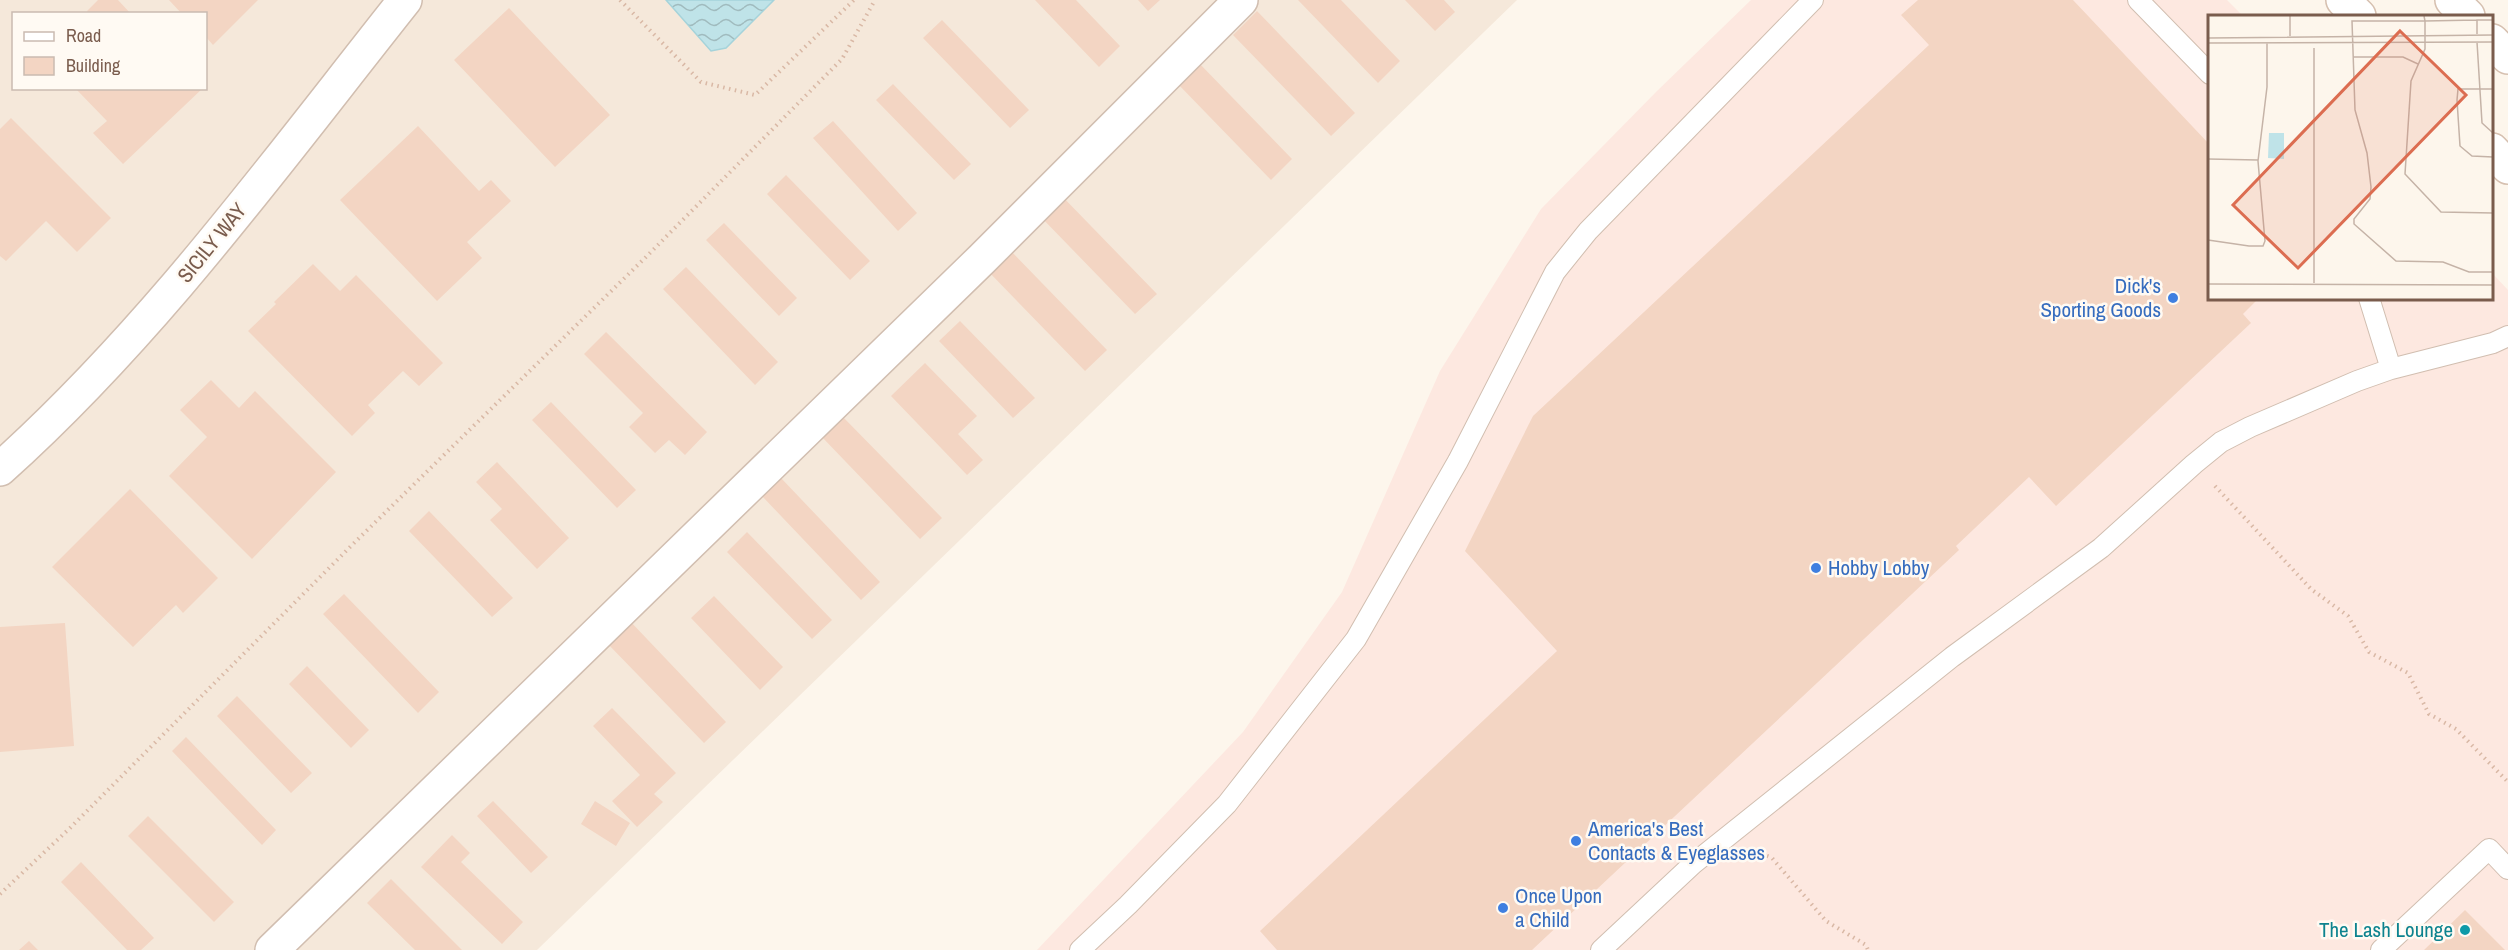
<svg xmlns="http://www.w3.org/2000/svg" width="2508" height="950" font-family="'Archivo Narrow',sans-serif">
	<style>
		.residential { fill: #f5e8da; fill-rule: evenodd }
		.commercial { fill: #fde8e0 }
		.water { fill: url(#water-waves); stroke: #a5d3da; stroke-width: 1.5 }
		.building { fill: #f3d5c3 }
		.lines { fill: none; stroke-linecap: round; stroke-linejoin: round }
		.lane-casing { stroke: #d1beb0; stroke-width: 22 }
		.street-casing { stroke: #d1beb0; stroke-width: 36 }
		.secondary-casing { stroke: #d6c0b0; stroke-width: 36 }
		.path { stroke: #d9b8a5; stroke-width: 4; stroke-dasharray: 1.5 4.5; stroke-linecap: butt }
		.lane { stroke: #fff; stroke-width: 20 }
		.street { stroke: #fff; stroke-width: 33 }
		.secondary { stroke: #fff; stroke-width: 33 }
		.shop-dot { fill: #3f7fe0; stroke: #fffaf3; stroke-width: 2 }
		.culture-dot { fill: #0f9aa8; stroke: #fffaf3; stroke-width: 2 }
		.labels { text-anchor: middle; stroke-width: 5; stroke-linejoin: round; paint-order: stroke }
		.street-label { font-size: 21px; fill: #7a5c4d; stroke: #fffaf3 }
		.shop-label { font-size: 21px; fill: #366cbe; stroke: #fffaf3; text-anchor: start }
		.culture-label { font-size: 21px; fill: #0d838f; stroke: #fffaf3; text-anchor: end }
		.inset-road { fill: none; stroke: #c5b3a7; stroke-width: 1.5 }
		.view { fill: #dc6d51; fill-opacity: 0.15; stroke: #dc6d51; stroke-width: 3 }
		.inset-edge { fill: none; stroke: #7a5c4d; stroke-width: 3 }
	</style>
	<defs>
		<pattern id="water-waves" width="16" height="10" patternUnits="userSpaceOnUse" patternTransform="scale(1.5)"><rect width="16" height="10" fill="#bfe3e8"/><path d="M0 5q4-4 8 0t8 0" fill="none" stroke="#a0bbbe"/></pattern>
	</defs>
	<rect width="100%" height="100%" fill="#fdf6ec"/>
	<path class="residential" d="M0,0H1517L537,950H0ZM14,14H206V88H14Z"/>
	<path class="commercial" d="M1751,0H2227L2243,16H2210V298H2492V273L2508,290V950H1037L1243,732L1342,592L1440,371L1541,209L1657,91Z"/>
	<path class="water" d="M666,0H774L726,48L711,51Z"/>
	<path class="building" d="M98,0H118L131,14H89L87,11Z
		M169,0H258L213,45L206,37V14H182Z
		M1035,0H1076L1120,46L1099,67Z
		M1138,0H1160L1148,11Z
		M1298,0H1341L1400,61L1378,83Z
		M1405,0H1444L1455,12L1435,31Z
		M1918,0H2073L2210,145V298H2259L2243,314L2251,323L2056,506L2029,477L1956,546L1959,550L1532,950H1277L1260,931L1557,651L1465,551L1533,416L1929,45L1901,15Z
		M509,8L610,115L555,167L454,60Z
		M1257,11L1355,113L1331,136L1233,35Z
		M942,20L1029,110L1010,128L923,38Z
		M1197,61L1292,159L1271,180L1176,82Z
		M893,84L971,164L954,180L876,100Z
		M75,88H203L123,164L93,133L107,121Z
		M11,118L111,218L77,252L46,221L6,261L0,256V129Z
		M833,121L917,213L898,231L813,138Z
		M418,126L479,191L491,180L511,201L467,242L482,258L437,301L340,200Z
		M786,175L870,261L850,280L767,194Z
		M1058,192L1157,294L1135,314L1037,213Z
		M724,223L797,298L779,316L706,240Z
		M1008,248L1107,350L1085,371L986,269Z
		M313,264L340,291L356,275L443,363L419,386L403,371L368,405L375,413L352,436L248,331L276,304L274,302Z
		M686,267L778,362L755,385L663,289Z
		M960,321L1035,398L1013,418L939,341Z
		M606,332L707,432L685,455L669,440L655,453L629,427L643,413L584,354Z
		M925,363L977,416L958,434L983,460L967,475L891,396Z
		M211,380L239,408L255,391L336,472L252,559L169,476L207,437L180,410Z
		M551,402L636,490L617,508L532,420Z
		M842,416L942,518L920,539L821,436Z
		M497,462L569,538L537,569L490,520L502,509L476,482Z
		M781,478L880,582L861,600L762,496Z
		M130,489L218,578L183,613L176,605L133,647L52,567Z
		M429,511L513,598L492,617L409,531Z
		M747,532L832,620L812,639L727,552Z
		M344,594L439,692L418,713L323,614Z
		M714,596L783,667L760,690L691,618Z
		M628,619L726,722L704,743L605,641Z
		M65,623L74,746L0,752V627Z
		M307,666L369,730L351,748L289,684Z
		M237,696L312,773L291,793L217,716Z
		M612,708L676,773L654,794L663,802L637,827L612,801L640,775L593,726Z
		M186,737L276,830L262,845L172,751Z
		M493,801L548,857L531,873L477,816Z
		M595,801L630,823L616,846L581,824Z
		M148,816L234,902L214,922L128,836Z
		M452,835L470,853L461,862L523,922L502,944L421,867Z
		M81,862L154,938L141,950H127L61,882Z
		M391,879L462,950H415L367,903Z
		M2465,910L2505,950H2424Z
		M29,941L38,950H19Z"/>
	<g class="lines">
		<g class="lane-casing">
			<path id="lane" d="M2138,0L2210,74
				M2369,298L2391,369
				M1080,950L1128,905L1227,804L1356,639L1458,461L1555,272L1588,231L1813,0
				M1601,950L1693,864L1952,657L2101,548L2194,464L2221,442L2250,427L2357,381L2391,369L2493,343L2508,336
				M2381,950L2489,849L2508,869"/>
		</g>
		<g class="street-casing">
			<path id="street" d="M0,469C154,331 277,161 405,0
				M272,950L982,259L1241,0"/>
		</g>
		<g class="secondary-casing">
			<path id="secondary" d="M2343,0L2359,16
				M2452,0L2468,16
				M2492,41L2508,57
				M2492,150L2508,167"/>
		</g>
		<path class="path" d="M620,0L701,82L755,95L854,0
			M2215,486L2311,589L2348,616L2369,652L2408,673L2429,714L2456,729L2508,782
			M1756,851L1772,858L1826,921L1866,945L1868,950
			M0,894L70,828L351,546L647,256L842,59L875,0"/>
		<use href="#lane" class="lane"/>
		<use href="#street" class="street"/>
		<use href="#secondary" class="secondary"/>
	</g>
	<g class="shop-dot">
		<circle cx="2173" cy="298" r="6"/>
		<circle cx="1816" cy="568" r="6"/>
		<circle cx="1576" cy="841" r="6"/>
		<circle cx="1503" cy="908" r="6"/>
	</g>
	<circle class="culture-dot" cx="2465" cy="930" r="6"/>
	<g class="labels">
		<g class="street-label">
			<text transform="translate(212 243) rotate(-51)" y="7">SICILY WAY</text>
		</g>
		<g class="shop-label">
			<text x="2161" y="293" text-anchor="end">Dick's<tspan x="2161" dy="24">Sporting Goods</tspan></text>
			<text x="1828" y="575">Hobby Lobby</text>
			<text x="1588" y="836">America's Best<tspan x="1588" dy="24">Contacts &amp; Eyeglasses</tspan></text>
			<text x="1515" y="903">Once Upon<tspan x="1515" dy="24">a Child</tspan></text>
		</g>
		<g class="culture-label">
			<text x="2453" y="937">The Lash Lounge</text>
		</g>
	</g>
	<g transform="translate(2208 15)">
		<rect width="285" height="285" fill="#fdf6ec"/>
		<path d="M61,118H76V144L60,143Z" fill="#bfe3e8"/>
		<path class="inset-road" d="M82,1V21M216,1L217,6H144L147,95L159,138L163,172L162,184L146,204V209L188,246L235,247L261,257H285M269,5L217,6V34L203,66L197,159L233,197L285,198M269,19V5H285M0,23L285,20M269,27L274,108L285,118M0,28L285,27M106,33V268M145,42H195L210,49M285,74H250L249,85L252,131L264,141L285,142M0,144L50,145M0,225L41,231H55L57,226L50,146L59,72V28M0,269L285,270"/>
		<path class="view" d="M192,16L258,80L90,253L25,190Z"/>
		<rect width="285" height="285" class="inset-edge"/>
	</g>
	<rect x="12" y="12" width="195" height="78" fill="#fffaf3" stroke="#cabbb1" stroke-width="1.5"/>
	<rect x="24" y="32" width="30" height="9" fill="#ffffff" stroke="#cabbb1" stroke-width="1.5"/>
	<text x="66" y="42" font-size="18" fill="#7a5c4d">Road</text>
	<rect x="24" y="57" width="30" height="18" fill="#f3d5c3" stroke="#cabbb1" stroke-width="1.5"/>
	<text x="66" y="72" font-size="18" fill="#7a5c4d">Building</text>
</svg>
